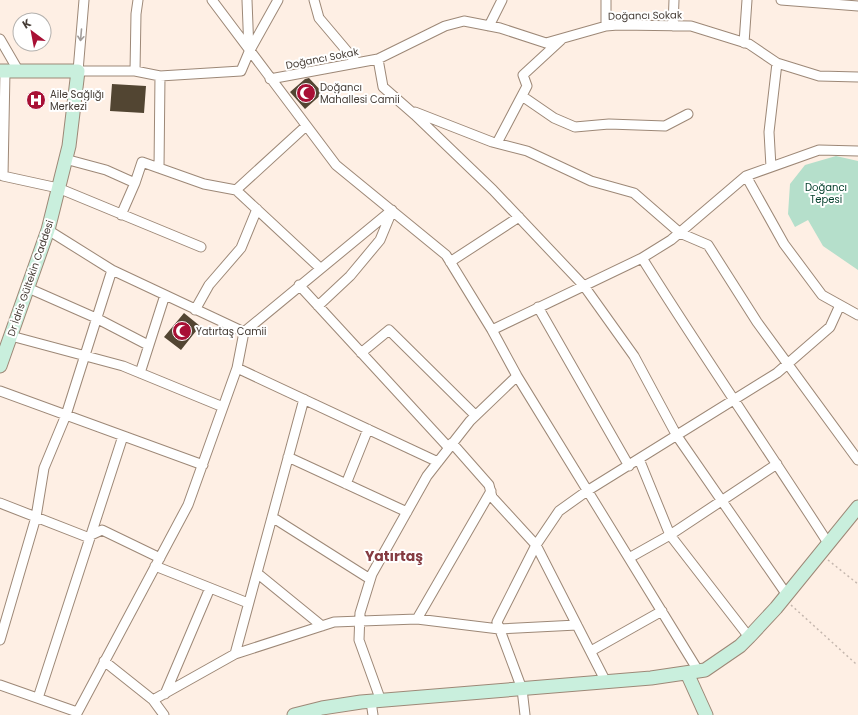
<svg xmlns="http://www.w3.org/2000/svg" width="858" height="715" font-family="Poppins,sans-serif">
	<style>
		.green { fill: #b5dfcb }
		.building { fill: #524532 }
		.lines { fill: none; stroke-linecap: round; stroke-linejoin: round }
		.street-casing { stroke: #9d8877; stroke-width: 11 }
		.secondary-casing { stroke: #9d8877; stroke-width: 15 }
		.path { stroke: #c5b7ae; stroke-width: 1.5; stroke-dasharray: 2 3; stroke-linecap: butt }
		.street { stroke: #fff; stroke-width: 9 }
		.secondary { stroke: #c9efdd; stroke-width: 13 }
		.oneway { stroke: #a29d9a }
		.labels { text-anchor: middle; stroke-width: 4; stroke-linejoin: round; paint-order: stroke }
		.street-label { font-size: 10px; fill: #443b34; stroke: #fff }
		.poi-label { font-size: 10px; fill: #443b34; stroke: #fff; text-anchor: start }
		.park-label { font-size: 10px; fill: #05412d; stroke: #fff }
		.district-label { font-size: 14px; font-weight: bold; fill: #853c42; stroke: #fff }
	</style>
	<rect width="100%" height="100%" fill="#feefe4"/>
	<path class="green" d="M836,156L858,161V270L823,246L808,220L795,227L788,214L790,184L805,165Z"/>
	<path class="building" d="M309,78L323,93L305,109L290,92L305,79Z
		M112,84L146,86L144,113L110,111Z
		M184,313L200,326L181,350L164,337Z"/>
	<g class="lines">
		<g class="street-casing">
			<path id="street" d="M84,0L78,71H135L160,76L241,71L249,52L247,0
				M212,0L336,165L446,255L492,330L517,376L699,672
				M314,0L319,18L357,63
				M781,0L858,6
				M489,26L502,0
				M606,26V0
				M673,26L674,0
				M0,39L18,70
				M744,43L747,0
				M249,52L278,0
				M378,59L383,87L415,115L493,190L584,286L634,356L677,436L787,595
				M5,71L3,176L58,188L201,247
				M135,71L136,14L138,0
				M270,79L378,59L445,26L464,21L500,28L546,43L606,26L618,25L691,26L749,44L777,63L819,76L858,77
				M522,96L554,118L575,127L609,124L665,126L688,114
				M415,112L492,142L527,151L591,181L634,193L680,233L708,245L757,322L858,460
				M497,143L527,86L523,75L561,40
				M65,159L106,170L135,183L142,162L204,184L236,190L306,126
				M771,167L769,132L777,63
				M159,168L160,76
				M746,176L784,244L822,295L858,315
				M236,190L320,268
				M121,215L135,183
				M48,230L112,270L244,332
				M642,258C702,354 767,448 828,543
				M450,262L519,217
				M299,285L449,448
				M28,288L96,318L148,345
				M318,306L350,276L380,240L392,211
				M538,307L629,466
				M195,310L209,285L241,248L257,209
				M492,330L642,258L671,240L746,176L819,150L858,151
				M11,336L123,366L223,407
				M361,353L389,330L475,415
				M237,368L438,462
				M140,373L165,295
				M0,391L203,465
				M452,443L489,485L492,497L536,545L606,682
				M288,457L407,512
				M639,459L670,535L749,637
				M346,484L368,429
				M0,503L87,537L102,530L160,558
				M272,517L370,579
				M629,558L670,535L777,464
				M155,566L248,603
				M257,573L322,626
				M417,619L491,491
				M0,640L36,517L44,468L66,415L112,270
				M591,651L662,611
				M235,654L304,399
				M104,661L153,700L235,654L334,622L417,619L499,629L577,625
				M0,685L77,712
				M165,694L210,588
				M38,698L123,436
				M153,700L164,715
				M381,701L359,640L360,613L372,574L427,476L470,421L517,376
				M371,702L373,715
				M76,715L188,505L237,368L244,332L392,210
				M525,715L522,689L497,622L536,545L559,511L587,491L777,373L830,327L840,305"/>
		</g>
		<g class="secondary-casing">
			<path id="secondary" d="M0,71H78L69,146L48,230L0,366
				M687,673L706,715
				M294,715L322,708L361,702L651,678L705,670L740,646L749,637L776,608L858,507"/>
		</g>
		<path class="path" d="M828,560L858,584
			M791,605L855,663H858"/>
		<use href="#street" class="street"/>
		<use href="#secondary" class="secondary"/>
	</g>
	<defs><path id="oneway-shaft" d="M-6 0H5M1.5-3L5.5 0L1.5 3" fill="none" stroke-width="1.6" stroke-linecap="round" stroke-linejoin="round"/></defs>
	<use class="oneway" href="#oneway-shaft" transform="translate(81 35) rotate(95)"/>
	<defs>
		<g id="mosque-disc" transform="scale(1)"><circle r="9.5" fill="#a81035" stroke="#fff"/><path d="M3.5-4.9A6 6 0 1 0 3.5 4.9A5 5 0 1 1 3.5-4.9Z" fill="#fff"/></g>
		<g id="hospital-disc" transform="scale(1)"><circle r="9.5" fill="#a81035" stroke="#fff"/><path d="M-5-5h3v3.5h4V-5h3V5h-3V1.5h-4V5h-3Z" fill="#fff"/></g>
	</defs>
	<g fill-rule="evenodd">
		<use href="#mosque-disc" x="306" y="93"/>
		<use href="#hospital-disc" x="36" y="100"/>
		<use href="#mosque-disc" x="182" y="331"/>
	</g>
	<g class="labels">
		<g class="street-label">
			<text transform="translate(645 15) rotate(-1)" y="4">Doğancı Sokak</text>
			<text transform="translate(322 58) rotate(-11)" y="4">Doğancı Sokak</text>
			<text transform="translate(30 278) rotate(-71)" y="4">Dr İdris Gültekin Caddesi</text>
		</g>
		<g class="poi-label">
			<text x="320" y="91">Doğancı<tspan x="320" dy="12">Mahallesi Camii</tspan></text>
			<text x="50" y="98">Aile Sağlığı<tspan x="50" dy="12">Merkezi</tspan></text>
			<text x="196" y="335">Yatırtaş Camii</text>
		</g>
		<g class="park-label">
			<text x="826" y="191">Doğancı<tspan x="826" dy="12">Tepesi</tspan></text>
		</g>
		<g class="district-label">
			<text x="394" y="561">Yatırtaş</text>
		</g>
	</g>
	<g transform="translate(32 32) rotate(328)"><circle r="19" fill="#ffffff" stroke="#b4b1ae"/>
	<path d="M0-3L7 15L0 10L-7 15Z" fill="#a81035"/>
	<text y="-6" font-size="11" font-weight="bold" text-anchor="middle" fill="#443b34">K</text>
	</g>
</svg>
